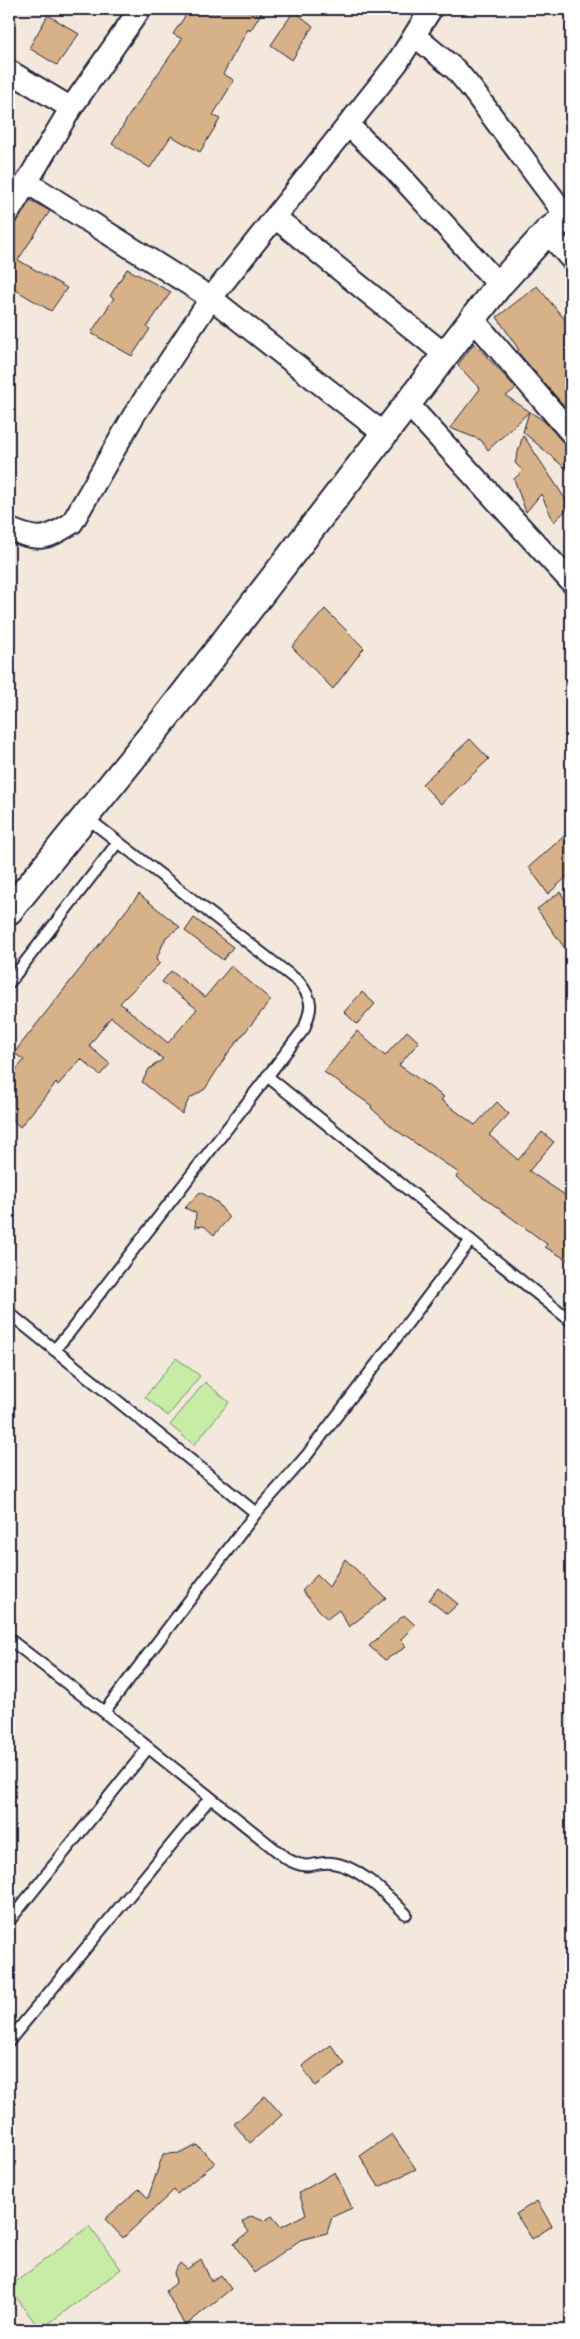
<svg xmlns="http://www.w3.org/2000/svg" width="580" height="2339" font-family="'Balsamiq Sans',sans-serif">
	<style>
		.green { fill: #c6eca6; stroke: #748770 }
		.building { fill: #d7b188; stroke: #22223b }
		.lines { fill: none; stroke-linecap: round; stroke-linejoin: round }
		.service-casing { stroke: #22223b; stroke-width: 14 }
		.minor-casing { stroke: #22223b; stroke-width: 25 }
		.tertiary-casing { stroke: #22223b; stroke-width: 30 }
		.service { stroke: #fff; stroke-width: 10 }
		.minor { stroke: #fff; stroke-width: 21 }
		.tertiary { stroke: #fff; stroke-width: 26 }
	</style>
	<rect width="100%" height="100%" fill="#f3e8db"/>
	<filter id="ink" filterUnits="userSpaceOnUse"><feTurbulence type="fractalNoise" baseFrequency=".02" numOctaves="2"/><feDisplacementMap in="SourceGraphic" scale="10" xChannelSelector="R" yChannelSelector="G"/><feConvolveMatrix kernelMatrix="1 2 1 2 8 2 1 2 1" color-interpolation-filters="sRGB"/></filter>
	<g filter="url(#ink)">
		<path class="green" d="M176,1358L200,1376L168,1416L145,1397Z
			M205,1382L229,1402L194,1445L170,1425Z
			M89,2226L121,2269L40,2330L9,2287Z"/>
		<path class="building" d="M190,9H264L250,31L248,29L223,74L234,80L213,115L220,119L200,152L171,136L150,168L112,144L130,114L182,39L173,34Z
			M294,11L313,26L292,60L271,45Z
			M48,15L79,34L57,65L29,48Z
			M30,200L50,211L18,260L67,288L51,311L9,286V231Z
			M127,269L171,292L147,327L150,329L132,356L91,333L114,298L110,296Z
			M537,286L571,327V414L517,351L519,350L497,317Z
			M474,343L516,388L506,396L544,421L562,441L571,445V473L523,432L529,412L488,450L481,440L450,428L480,389L458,365Z
			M523,435L570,506L554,522L541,494L526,512L514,479L523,471L515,463Z
			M325,609L364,648L333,689L292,647Z
			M470,739L489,759L441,804L422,784Z
			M571,830V873L548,894L529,867Z
			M560,892L571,908V957L537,909Z
			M139,894L180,927L166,937L156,960L160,963L120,1003L168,1043L197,1009L162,982L171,971L205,997L231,966L271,1000L228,1053L205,1089L189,1099L182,1114L142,1082L149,1069L163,1059L111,1017L89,1046L110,1064L100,1075L81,1059L58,1085L56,1083L20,1127L9,1117V1079L24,1060L14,1053Z
			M194,918L233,947L223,960L185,931Z
			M362,992L375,1004L357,1024L344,1012Z
			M357,1031L385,1056L407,1031L419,1042L399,1065L444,1097L441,1100L475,1125L497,1102L509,1114L489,1135L518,1160L542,1132L554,1142L529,1171L571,1199V1262L545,1247L547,1244L456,1177L459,1173L396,1130L371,1108L372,1106L324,1072Z
			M200,1192L217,1202L229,1218L214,1235L204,1226L195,1227L196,1213L185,1208Z
			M345,1559L386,1598L349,1627L339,1610L327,1619L302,1591L317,1575L329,1587Z
			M438,1588L458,1604L447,1614L429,1600Z
			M404,1615L415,1625L401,1639L406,1647L385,1660L369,1646Z
			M331,2045L345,2064L315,2086L302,2066Z
			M265,2096L282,2115L250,2143L234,2124Z
			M392,2134L416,2169L379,2187L360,2156Z
			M197,2145L215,2163L177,2194L174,2190L123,2238L105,2219L139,2189L148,2198L163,2154L182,2153Z
			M335,2172L352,2208L332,2217L327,2233L300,2240L254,2273L234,2244L249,2232L242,2222L251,2216L264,2221L272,2216L281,2227L306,2214L299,2193Z
			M537,2201L552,2226L532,2239L516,2214Z
			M201,2259L211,2281L221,2275L231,2289L185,2326L166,2291L176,2283L174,2272L180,2263L187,2269Z"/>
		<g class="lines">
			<g class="service-casing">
				<path id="service" d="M9,983L118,842
					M267,1076L571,1321
					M9,1313L256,1513
					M54,1350L69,1333L304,1029C312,1007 314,1001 299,982L86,817
					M9,1639L104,1712L256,1513L307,1455L471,1240
					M104,1712L287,1859C311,1872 312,1861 332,1863C359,1866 388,1896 406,1914
					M9,1921L148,1748
					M9,2041L210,1798"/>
			</g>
			<g class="minor-casing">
				<path id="minor" d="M415,36L456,70L471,88L567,217
					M9,71L71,108
					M348,125L396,171L499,285
					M28,183L211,298L383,433
					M9,212L71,108L140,9
					M276,218L444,354
					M547,232L571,259
					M472,318L571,433
					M406,402L571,582
					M9,529C38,541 44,541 72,523L134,415L211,298L397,63L431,9"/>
			</g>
			<g class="tertiary-casing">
				<path id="tertiary" d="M9,911L167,716L499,285L547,232L571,214"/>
			</g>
			<use href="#service" class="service"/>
			<use href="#minor" class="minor"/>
			<use href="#tertiary" class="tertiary"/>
		</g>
	</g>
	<rect width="580" height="2339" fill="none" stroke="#fff" stroke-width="30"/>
	<rect x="15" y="15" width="550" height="2309" fill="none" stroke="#22223b" stroke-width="2" filter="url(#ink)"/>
</svg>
